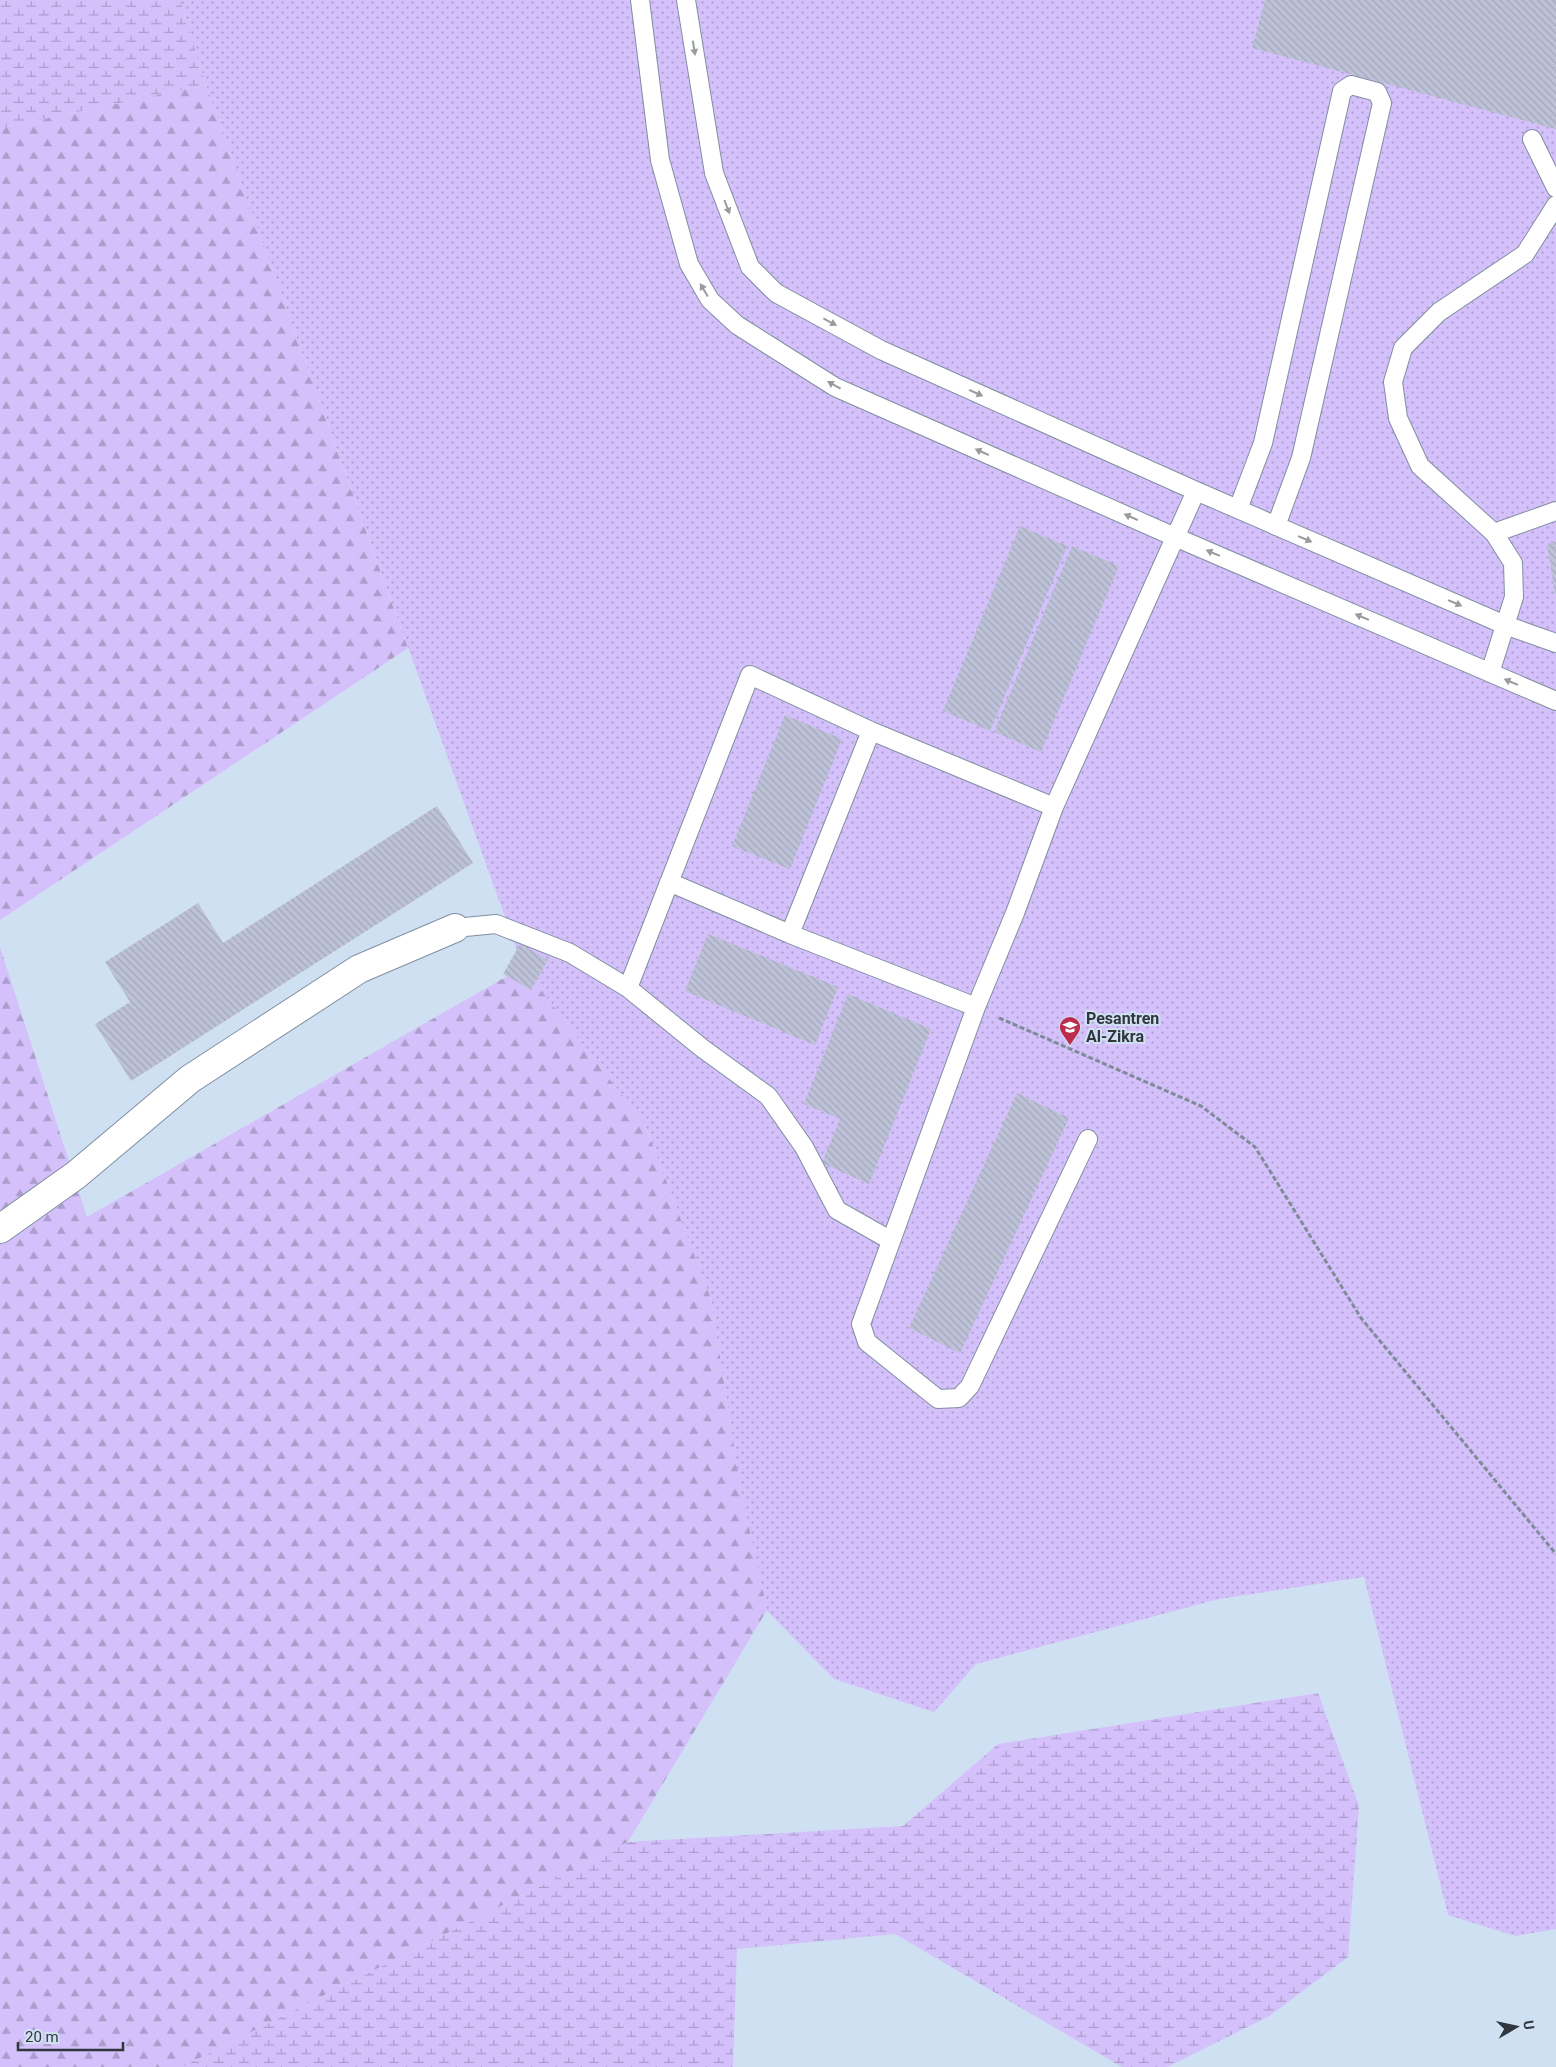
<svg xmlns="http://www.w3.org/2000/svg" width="1556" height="2067" font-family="Roboto,sans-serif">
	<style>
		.grass { fill: url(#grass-dots) }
		.forest { fill: url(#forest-firs) }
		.wetland { fill: url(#wetland-marsh) }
		.building { fill: url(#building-back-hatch) }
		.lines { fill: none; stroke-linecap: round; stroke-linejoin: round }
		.lane-casing { stroke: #808fa1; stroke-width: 20 }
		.street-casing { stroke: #808fa1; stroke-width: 30 }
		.path { stroke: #808b99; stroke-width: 3; stroke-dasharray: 5 2.5; stroke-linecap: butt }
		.lane { stroke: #fff; stroke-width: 18 }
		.street { stroke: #fff; stroke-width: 28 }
		.oneway { fill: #989a9e }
		.labels { text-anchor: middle; stroke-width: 4; stroke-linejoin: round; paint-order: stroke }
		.poi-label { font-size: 16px; font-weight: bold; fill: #30363e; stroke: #d0e0f3; text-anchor: start }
	</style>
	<defs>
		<pattern id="grass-dots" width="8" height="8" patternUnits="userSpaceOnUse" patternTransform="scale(1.25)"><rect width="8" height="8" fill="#d4c0fa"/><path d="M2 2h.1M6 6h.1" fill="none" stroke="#ac9dcc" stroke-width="1.8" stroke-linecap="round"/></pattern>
		<pattern id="forest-firs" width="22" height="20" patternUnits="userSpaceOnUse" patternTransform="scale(1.25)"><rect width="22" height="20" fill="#d4c0fa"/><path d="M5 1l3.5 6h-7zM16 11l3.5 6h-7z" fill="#ac9dcc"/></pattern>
		<pattern id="wetland-marsh" width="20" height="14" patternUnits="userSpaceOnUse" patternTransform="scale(1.25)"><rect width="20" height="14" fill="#d4c0fa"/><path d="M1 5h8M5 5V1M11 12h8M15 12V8" fill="none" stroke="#ac9dcc"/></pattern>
		<pattern id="building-back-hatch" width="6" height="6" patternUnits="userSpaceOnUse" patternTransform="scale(1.25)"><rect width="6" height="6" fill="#bdc2d8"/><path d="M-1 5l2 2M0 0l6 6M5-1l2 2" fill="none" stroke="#a3a7ba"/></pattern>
	</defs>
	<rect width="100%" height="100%" fill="#d0e0f3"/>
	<path class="grass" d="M180,0H1556V1929L1515,1936L1448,1915L1364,1577L1219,1599L976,1664L934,1712L834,1679L767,1611L740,1485L711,1299L645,1125L523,967L206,85Z"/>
	<path class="forest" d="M206,85L408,648L0,920V128Z
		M0,947L87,1217L523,967L645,1125L711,1299L740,1485L767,1610L628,1842L182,2067H0Z"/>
	<path class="wetland" d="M0,0H180L206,85L0,128Z
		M1318,1693L1359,1806L1348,1957L1268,2017L1167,2067H1122L895,1934L737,1949L733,2067H182L628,1842L903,1826L998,1744Z"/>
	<path class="building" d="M1265,0H1556V129L1252,48Z
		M1020,526L1067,546L990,731L943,711Z
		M1556,542V594H1555L1547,544Z
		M1072,546L1119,566L1041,752L994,732Z
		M785,715L842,739L790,869L732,846Z
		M437,806L473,863L131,1081L95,1024L130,1002L105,962L198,903L223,943Z
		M708,934L838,987L815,1045L685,991Z
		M520,944L548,960L531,990L503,974Z
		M848,994L931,1029L869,1184L822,1163L840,1119L804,1104Z
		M1017,1093L1069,1118L960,1353L909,1328Z"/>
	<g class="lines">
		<g class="lane-casing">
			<path id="lane" d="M640,0L660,160L689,264L710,300L737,325L835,387L1175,537L1556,701
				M686,0L714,173L750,267L776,293L881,350L1196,491L1505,625L1556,643
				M1532,139L1556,188
				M1238,509L1263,443L1342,91L1351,85L1377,92L1382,103L1301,458L1276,526
				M1494,533L1556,511
				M1490,673L1514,597L1513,563L1494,533L1420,466L1398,418L1393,382L1403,348L1439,312L1525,254L1556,205
				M669,882L790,934L976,1007
				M455,928L496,924L570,953L628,988L702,1048L768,1096L804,1147L837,1210L890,1240
				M790,934L871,731
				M628,988L750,675L871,731L1054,807
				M1088,1139L970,1386L959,1398L938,1399L867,1342L861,1324L976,1007L1015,913L1054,807L1196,491"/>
		</g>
		<g class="street-casing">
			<path id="street" d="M0,1229L76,1175L190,1079L359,969L455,928"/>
		</g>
		<path class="path" d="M999,1018L1201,1106L1255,1147L1361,1318L1556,1554"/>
		<use href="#lane" class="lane"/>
		<use href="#street" class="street"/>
	</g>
	<defs><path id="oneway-solid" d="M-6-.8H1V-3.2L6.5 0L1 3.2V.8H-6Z" transform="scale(1.25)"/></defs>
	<g class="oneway">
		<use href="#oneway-solid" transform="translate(694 48) rotate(81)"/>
		<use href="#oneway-solid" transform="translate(727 207) rotate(69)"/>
		<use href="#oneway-solid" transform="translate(704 290) rotate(-121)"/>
		<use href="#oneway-solid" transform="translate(830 322) rotate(28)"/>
		<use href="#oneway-solid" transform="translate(834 385) rotate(-151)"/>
		<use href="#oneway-solid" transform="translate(976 393) rotate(24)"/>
		<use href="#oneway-solid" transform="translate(982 452) rotate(-156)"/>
		<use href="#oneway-solid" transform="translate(1131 517) rotate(-156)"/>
		<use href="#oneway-solid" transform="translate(1305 539) rotate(23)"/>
		<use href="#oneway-solid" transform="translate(1213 553) rotate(-157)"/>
		<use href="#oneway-solid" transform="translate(1455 603) rotate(23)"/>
		<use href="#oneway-solid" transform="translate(1362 617) rotate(-157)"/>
		<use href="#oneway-solid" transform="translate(1511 682) rotate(-157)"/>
	</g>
	<defs>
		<g id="school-pin" transform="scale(1.125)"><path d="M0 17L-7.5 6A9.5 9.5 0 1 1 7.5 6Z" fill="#bc2c4e" stroke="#d0e0f3"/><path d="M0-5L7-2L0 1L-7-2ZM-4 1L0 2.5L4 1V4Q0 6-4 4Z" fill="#fff"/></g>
	</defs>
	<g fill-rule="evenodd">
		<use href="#school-pin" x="1070" y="1027"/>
	</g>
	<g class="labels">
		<g class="poi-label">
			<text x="1086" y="1024">Pesantren<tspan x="1086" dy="18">Al-Zikra</tspan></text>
		</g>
	</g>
	<g transform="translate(1516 2027) rotate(81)" stroke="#d0e0f3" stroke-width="4" paint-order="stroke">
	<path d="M0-4L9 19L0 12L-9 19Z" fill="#30363e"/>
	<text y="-8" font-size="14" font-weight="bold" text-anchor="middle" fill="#30363e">U</text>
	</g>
	<path d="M18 2042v8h105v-8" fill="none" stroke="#30363e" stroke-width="2.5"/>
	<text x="25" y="2042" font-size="15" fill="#30363e" stroke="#d0e0f3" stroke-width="4" paint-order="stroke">20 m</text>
</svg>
